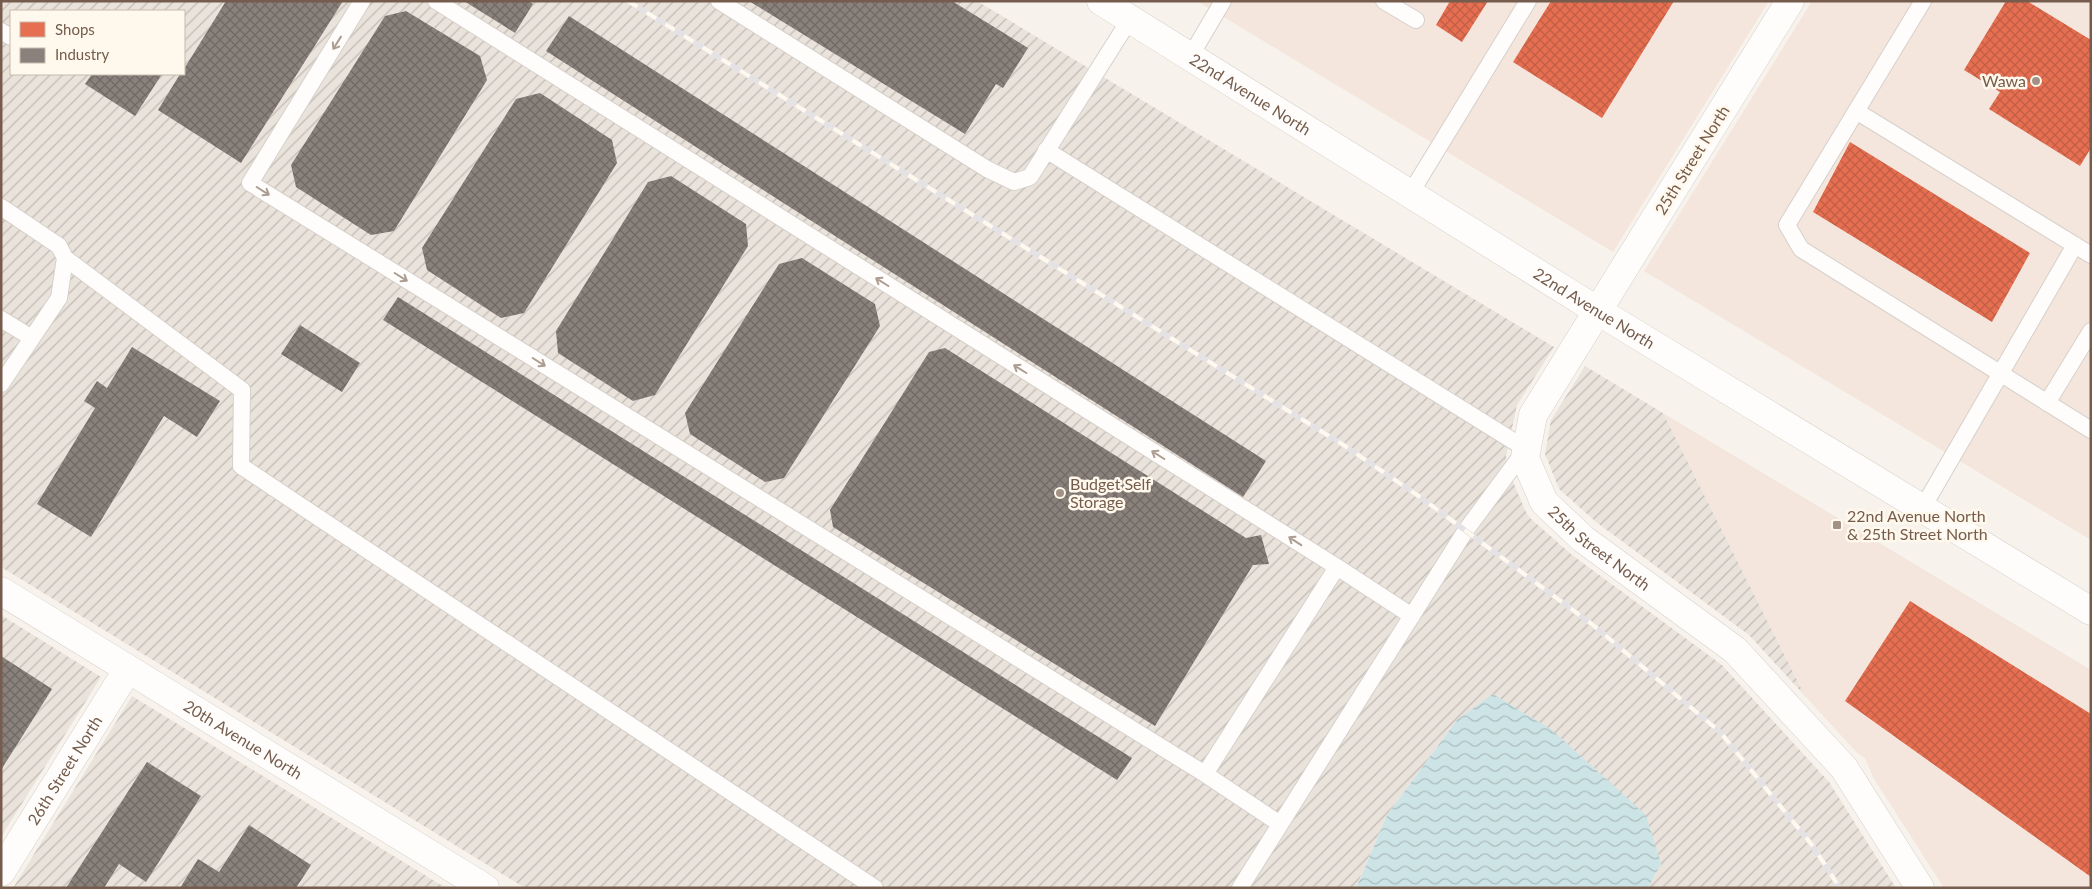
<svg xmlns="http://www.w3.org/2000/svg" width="2092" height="889" font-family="Lato,sans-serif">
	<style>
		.commercial { fill: #f5e6dd }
		.industrial { fill: url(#industrial-furrows); fill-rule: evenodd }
		.water { fill: url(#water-waves) }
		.shops { fill: url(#shops-cross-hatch) }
		.industry { fill: url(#industry-cross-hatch) }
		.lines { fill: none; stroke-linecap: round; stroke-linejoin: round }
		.lane-casing { stroke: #d6d0ca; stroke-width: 18 }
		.street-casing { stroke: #d6d0ca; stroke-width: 29 }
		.secondary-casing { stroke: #d7d0c9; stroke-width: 29 }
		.lane { stroke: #fefdfc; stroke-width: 16 }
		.street { stroke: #fefdfc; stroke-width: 28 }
		.secondary { stroke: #fefdfc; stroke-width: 28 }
		.rail-casing { stroke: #e5e2e5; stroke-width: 5.5 }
		.rail { stroke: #fff8ed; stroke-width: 4; stroke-dasharray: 11; stroke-linecap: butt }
		.oneway { stroke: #ac9c92 }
		.poi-dot { fill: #a29184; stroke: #fff8ed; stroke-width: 2 }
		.labels { text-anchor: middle; stroke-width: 5; stroke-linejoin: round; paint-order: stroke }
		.poi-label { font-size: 16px; fill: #755c4c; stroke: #fff8ed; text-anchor: start }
		.street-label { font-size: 16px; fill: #755c4c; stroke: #fff8ed }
	</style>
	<defs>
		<pattern id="industrial-furrows" width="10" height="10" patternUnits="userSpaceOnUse" patternTransform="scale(1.25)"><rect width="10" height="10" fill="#eae3dc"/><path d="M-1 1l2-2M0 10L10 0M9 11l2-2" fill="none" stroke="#c2bbb5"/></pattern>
		<pattern id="water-waves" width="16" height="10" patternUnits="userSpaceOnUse" patternTransform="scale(1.25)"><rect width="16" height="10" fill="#cde4e7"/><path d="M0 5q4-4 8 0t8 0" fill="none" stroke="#abbcbd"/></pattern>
		<pattern id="shops-cross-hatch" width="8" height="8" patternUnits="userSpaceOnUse" patternTransform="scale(1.25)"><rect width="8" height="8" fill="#e76f51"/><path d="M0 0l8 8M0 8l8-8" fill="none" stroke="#c05e45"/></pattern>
		<pattern id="industry-cross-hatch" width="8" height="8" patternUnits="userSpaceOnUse" patternTransform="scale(1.25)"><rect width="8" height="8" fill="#8a817c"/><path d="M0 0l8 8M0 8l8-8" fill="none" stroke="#706863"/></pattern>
	</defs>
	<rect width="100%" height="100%" fill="#f7f3ec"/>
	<path class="commercial" d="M1197,1H1769L1613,252Z
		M1812,1H2091V540L1644,271Z
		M1663,413L2091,670V888H1944L1874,779L1865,758L1857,753L1805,696Z"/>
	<path class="industrial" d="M1,1H977L1554,347L1517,405L1506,456L1507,468L1526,512L1530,518L1572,555L1722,665L1829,782L1896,888H1648L1661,864L1457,720L1387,815L1357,885L1359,888H525L1,567ZM11,11H184V74H11Z
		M1585,366L1663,413L1805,696L1749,635L1596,522L1559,489L1545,454L1551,420Z
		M1,615L101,677L1,837Z
		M132,696L446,888H13Z"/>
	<path class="water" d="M1493,694L1552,730L1646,815L1661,864L1648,888H1359L1357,886L1387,815L1457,720Z"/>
	<path class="shops" d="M1450,1H1488L1462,42L1436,25Z
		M1551,1H1674L1602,118L1513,62Z
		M2006,1H2027L2091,40V148L2080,166L1989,109L2000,92L1964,70Z
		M1850,142L2030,253L1992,322L1813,212Z
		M1910,601L2091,714V877L1845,701Z"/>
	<path class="industry" d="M226,1H343L241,163L158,110L180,74H184V69Z
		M464,1H529L533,4L515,33Z
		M749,1H952L1028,48L1003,88L996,84L965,134Z
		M406,11L480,56L487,80L394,231L371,235L296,187L291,165L385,16Z
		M569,16L1266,461L1243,497L546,51Z
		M92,74H162L135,116L85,84Z
		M540,93L612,140L617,163L524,313L501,318L427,270L422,248L516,99Z
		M671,176L746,224L748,246L655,395L633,401L558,353L556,331L648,182Z
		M802,258L875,304L880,326L784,478L765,482L690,434L685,413L779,264Z
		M398,297L1132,758L1117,780L383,320Z
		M300,325L360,363L342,392L281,354Z
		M132,347L220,401L197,437L164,416L91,537L37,504L95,408L84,401L97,381L107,388Z
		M945,348L1246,538L1261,535L1269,564L1253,565L1155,726L833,527L830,510L929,352Z
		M1,656L52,689L1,770Z
		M147,762L201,796L146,882L119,864L104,888H66Z
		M249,825L311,865L296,888H180L198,859L219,872Z"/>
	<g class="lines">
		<g class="lane-casing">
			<path id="lane" d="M362,1L250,183L1205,774
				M436,1L1337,567
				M719,1L987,169L1014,182L1030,177L1130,19
				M1384,1L1416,20
				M1923,1L1787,225L1801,249L2091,430
				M1,31L11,37
				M1190,57L1223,1
				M1856,111L2091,255
				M1046,150L1526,449L1466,530L1240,888
				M1410,194L1528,1
				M1,207L59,246L65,258L59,298L1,384
				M65,258L242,390L241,466L875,888
				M1,319L32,338
				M2047,403L2091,331
				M1922,509L2075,245
				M1280,824L1205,774L1337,567L1412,616"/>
		</g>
		<g class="street-casing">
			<g id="street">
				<path id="s1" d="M1790,1L1533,415L1525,458L1544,502L1583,539L1735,650L1844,768L1920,888"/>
				<path id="s2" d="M1,591L485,888"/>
				<path id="s3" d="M1,872L128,669"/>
			</g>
		</g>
		<g class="secondary-casing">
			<g id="secondary">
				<path id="s4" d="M1101,1L1598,311L2091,611"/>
			</g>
		</g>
		<use href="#lane" class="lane"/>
		<use href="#street" class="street"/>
		<use href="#secondary" class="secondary"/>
		<g class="rail-casing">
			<path id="rail" d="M628,1L1345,446L1420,497L1593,625L1720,732L1812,845L1840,888"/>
		</g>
		<use href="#rail" class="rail"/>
	</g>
	<defs><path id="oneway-shaft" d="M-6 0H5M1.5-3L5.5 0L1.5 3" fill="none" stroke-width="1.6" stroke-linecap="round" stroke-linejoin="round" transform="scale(1.25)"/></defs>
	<g class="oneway">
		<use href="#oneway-shaft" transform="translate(337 43) rotate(122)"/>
		<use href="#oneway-shaft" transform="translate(263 191) rotate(32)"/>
		<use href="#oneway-shaft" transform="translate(401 277) rotate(32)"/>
		<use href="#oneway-shaft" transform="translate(882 282) rotate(-148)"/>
		<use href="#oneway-shaft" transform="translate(539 362) rotate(32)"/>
		<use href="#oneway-shaft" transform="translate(1020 369) rotate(-148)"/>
		<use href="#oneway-shaft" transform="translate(1158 455) rotate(-148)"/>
		<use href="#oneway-shaft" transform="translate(1295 541) rotate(-147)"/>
	</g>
	<g class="poi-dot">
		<circle cx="2036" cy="81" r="5"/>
		<circle cx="1060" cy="493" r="5"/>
		<rect x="1832" y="520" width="10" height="10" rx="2.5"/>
	</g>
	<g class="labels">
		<g class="poi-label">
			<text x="2026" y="87" text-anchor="end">Wawa</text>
			<text x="1070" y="490">Budget Self<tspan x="1070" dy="18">Storage</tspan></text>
			<text x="1847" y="522">22nd Avenue North<tspan x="1847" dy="18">&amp; 25th Street North</tspan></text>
		</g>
		<g class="street-label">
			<text dy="6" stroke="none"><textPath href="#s4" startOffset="176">22nd Avenue North</textPath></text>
			<text transform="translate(1692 160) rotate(-58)" y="6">25th Street North</text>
			<text dy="6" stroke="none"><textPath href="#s4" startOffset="581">22nd Avenue North</textPath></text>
			<text dy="6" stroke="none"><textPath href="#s1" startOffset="651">25th Street North</textPath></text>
			<text dy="6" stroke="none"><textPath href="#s2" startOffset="284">20th Avenue North</textPath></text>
			<text dy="6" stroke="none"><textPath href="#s3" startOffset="120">26th Street North</textPath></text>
		</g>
	</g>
	<rect width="2092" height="889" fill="none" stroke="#755c4c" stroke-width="5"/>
	<rect x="10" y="10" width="175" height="65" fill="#fff8ed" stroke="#c8baad"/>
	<rect x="20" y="22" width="25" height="15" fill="#e76f51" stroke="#c8baad"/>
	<text x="55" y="35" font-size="15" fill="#755c4c">Shops</text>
	<rect x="20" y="48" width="25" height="15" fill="#8a817c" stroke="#c8baad"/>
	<text x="55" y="60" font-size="15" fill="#755c4c">Industry</text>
</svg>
